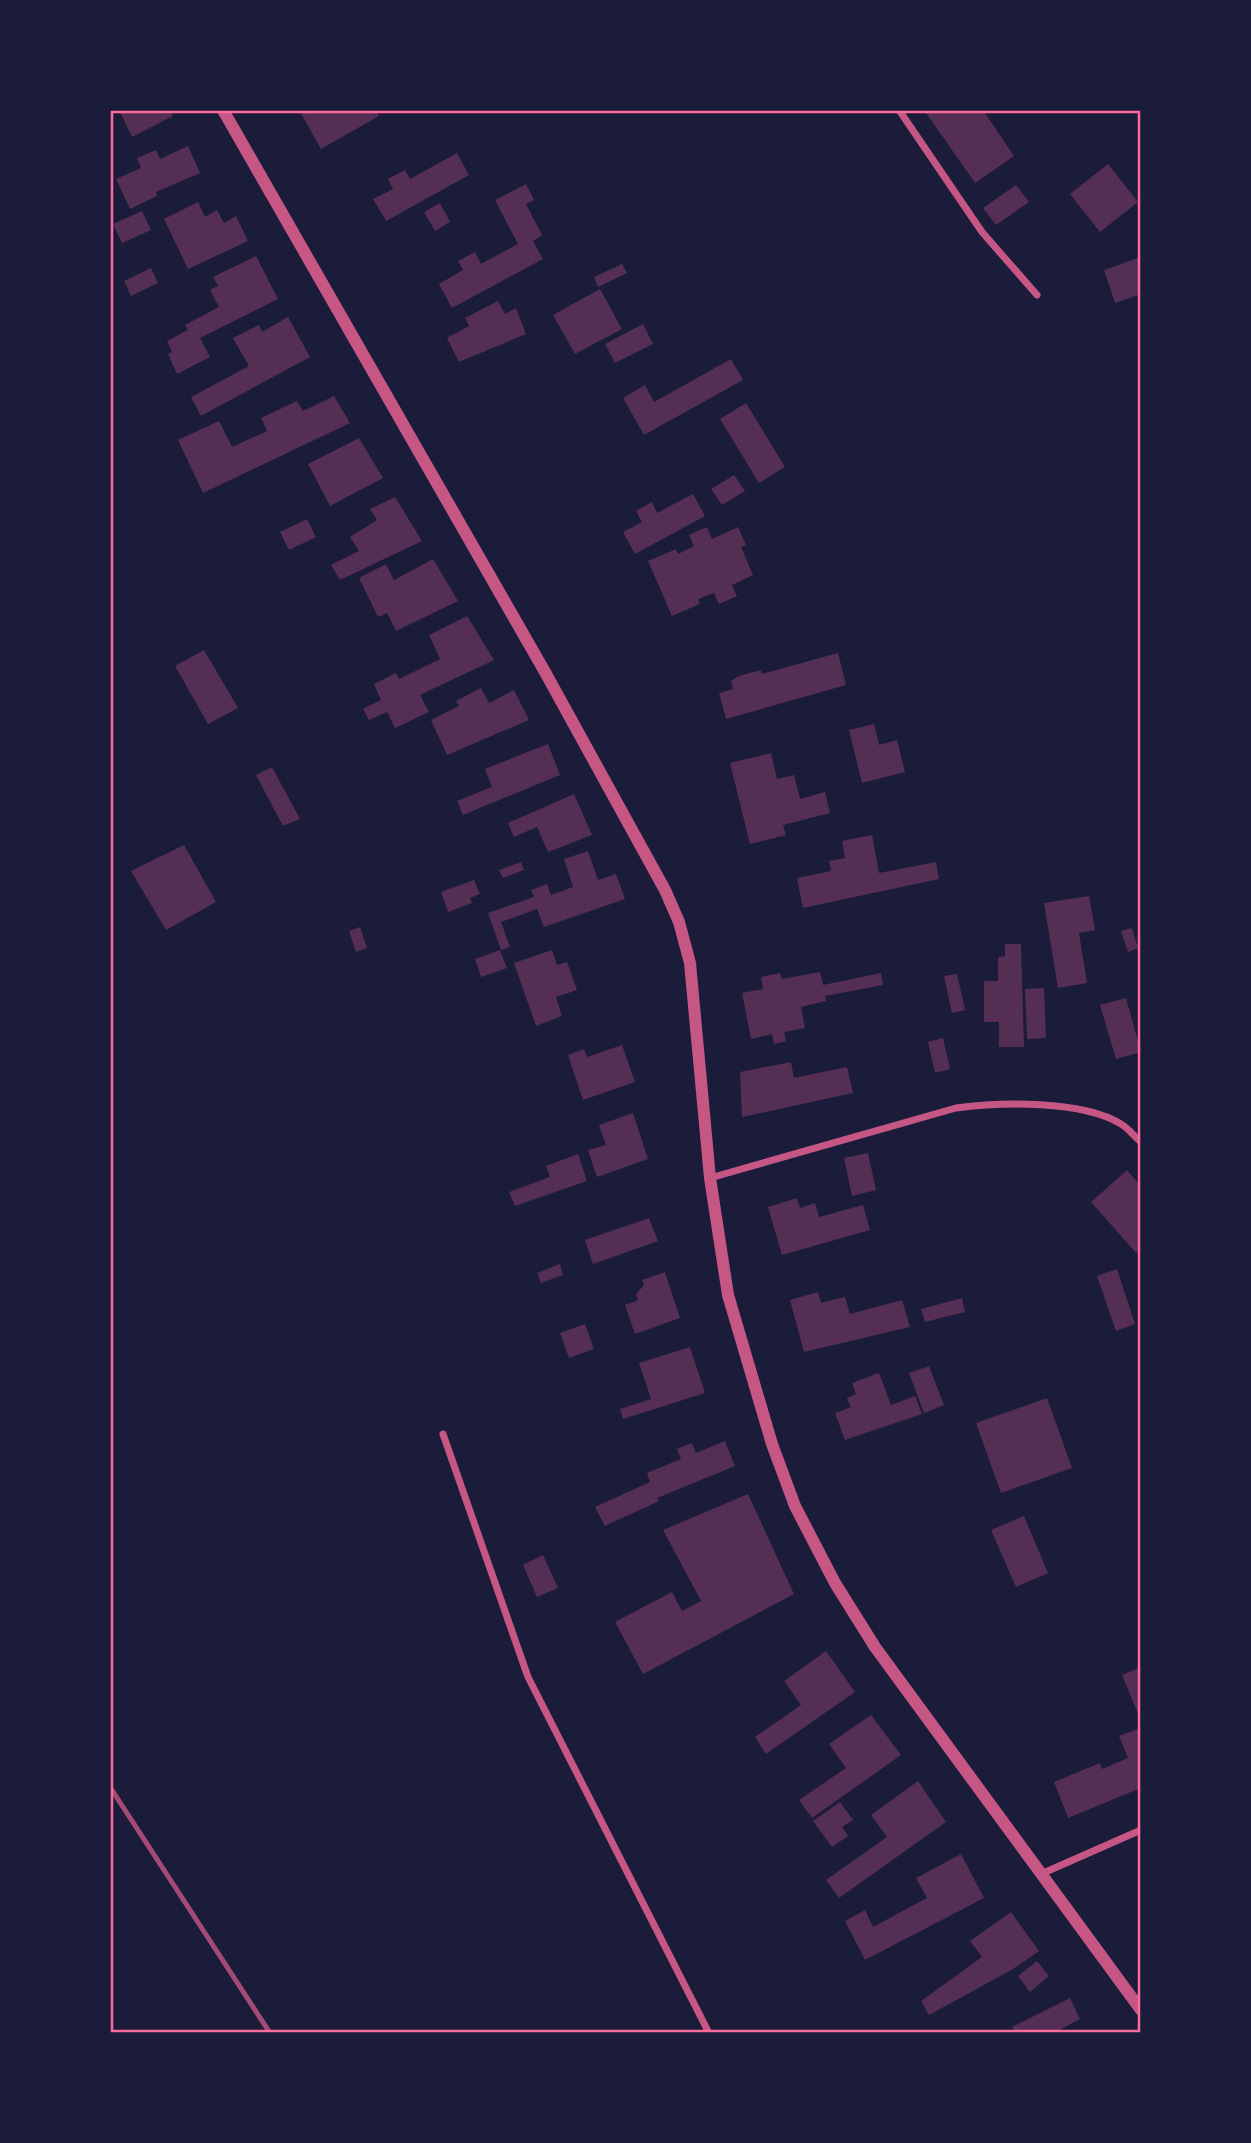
<svg xmlns="http://www.w3.org/2000/svg" width="1251" height="2143" font-family="Helvetica,sans-serif">
	<style>
		.building { fill: #542f53 }
		.lines { fill: none; stroke-linecap: round; stroke-linejoin: round }
		.minor { stroke: #c65784; stroke-width: 7 }
		.tertiary { stroke: #c65784; stroke-width: 12 }
		.rail { stroke: #a44b75; stroke-width: 5 }
		.neatline { fill: none; stroke: #ff6b9d; stroke-width: 2.5 }
	</style>
	<rect width="100%" height="100%" fill="#1b1b3a"/>
	<path class="building" d="M119,110H170L173,116L132,137Z
		M299,110H376L379,116L321,149Z
		M924,110H983L1014,156L975,183Z
		M188,146L200,173L156,192L157,196L130,209L116,179L141,168L137,158L156,150L160,159Z
		M457,153L469,175L386,221L373,199L393,189L388,179L405,170L410,179Z
		M1108,164L1138,202L1100,232L1070,194Z
		M526,184L534,200L526,204L542,235L533,241L543,259L452,308L439,284L463,270L458,261L475,252L481,264L518,244L495,200Z
		M1016,185L1029,202L996,225L983,208Z
		M198,202L205,217L217,210L224,223L236,216L248,241L188,269L164,219Z
		M440,203L450,222L435,231L424,212Z
		M142,211L151,230L122,243L113,224Z
		M256,256L278,299L200,338L210,357L177,374L168,354L172,352L167,341L188,330L185,325L219,307L210,290L218,286L213,277Z
		M1141,257V294L1115,303L1104,270Z
		M622,264L627,273L598,287L594,277Z
		M151,268L158,283L131,296L124,281Z
		M600,289L622,329L575,354L553,315Z
		M498,301L505,314L516,308L526,334L459,362L447,338L469,326L465,318Z
		M288,317L310,357L201,416L191,397L249,366L233,338L259,325L262,332Z
		M643,324L653,344L615,363L605,344Z
		M731,359L743,380L644,435L623,398L645,385L654,402Z
		M334,396L350,423L203,493L178,440L219,421L232,447L267,431L261,418L297,401L303,411Z
		M746,403L785,467L759,483L720,419Z
		M359,438L383,478L330,506L308,464Z
		M734,475L745,491L722,505L711,489Z
		M693,494L705,516L635,554L623,532L642,522L636,511L652,502L657,513Z
		M395,497L422,541L340,580L331,565L359,551L350,537L377,520L370,509Z
		M307,519L316,537L289,550L280,532Z
		M707,527L712,539L738,527L746,545L741,547L753,575L732,585L737,596L719,604L714,593L698,599L700,604L672,616L648,561L676,549L678,554L694,546L689,535Z
		M433,559L458,601L396,631L387,613L378,617L359,578L386,564L394,580Z
		M467,616L494,660L420,695L429,712L395,728L387,712L369,720L363,709L381,700L374,684L396,673L399,679L440,659L429,635Z
		M204,650L238,708L208,724L175,666Z
		M838,653L846,685L726,719L719,693L733,689L731,681L739,676L761,670L762,674Z
		M481,688L489,703L514,690L529,720L447,755L431,720L459,706L456,701Z
		M874,724L879,745L897,740L905,772L862,783L849,730Z
		M548,744L560,775L463,815L457,801L492,787L485,769Z
		M771,753L777,779L794,775L800,799L825,792L830,813L783,825L786,835L750,844L730,763Z
		M272,767L300,819L283,826L256,775Z
		M574,794L592,835L548,852L537,827L514,837L508,823Z
		M872,835L879,873L936,862L939,879L803,908L797,878L831,871L829,861L845,858L842,841Z
		M184,845L216,902L166,930L131,871Z
		M588,851L598,880L616,874L625,899L544,927L537,909L501,922L510,947L501,950L488,913L534,897L531,890L547,884L551,895L573,887L564,859Z
		M521,862L524,870L503,878L499,870Z
		M474,880L480,894L470,898L472,903L448,912L441,892Z
		M1089,896L1095,930L1079,933L1087,983L1058,988L1044,903Z
		M360,927L367,948L356,952L349,931Z
		M1132,928L1138,948L1128,952L1121,931Z
		M1005,944H1021L1024,1047H999V1022H984V981H998V957L1005,956Z
		M500,950L507,968L481,977L475,959Z
		M552,950L557,965L567,962L577,990L556,997L562,1016L536,1026L514,963Z
		M820,972L823,985L881,973L883,985L825,996L826,1001L801,1007L805,1028L784,1032L786,1041L774,1044L772,1034L751,1039L742,993L763,989L761,977L780,973L782,979Z
		M957,974L965,1010L952,1013L944,976Z
		M1044,988L1046,1038L1027,1039L1025,989Z
		M1126,998L1141,1052L1116,1059L1100,1005Z
		M943,1038L950,1069L935,1073L928,1042Z
		M622,1045L635,1082L583,1100L568,1055L584,1049L587,1057Z
		M791,1062L794,1078L847,1067L853,1093L742,1117L740,1072Z
		M633,1113L648,1159L597,1177L588,1150L606,1145L599,1125Z
		M868,1153L876,1190L852,1196L844,1158Z
		M578,1154L587,1181L515,1206L509,1192L550,1177L546,1166Z
		M1127,1170L1141,1186V1249L1136,1253L1091,1202Z
		M797,1198L800,1208L815,1203L819,1217L863,1205L870,1230L782,1255L768,1207Z
		M649,1218L658,1241L593,1264L585,1240Z
		M560,1264L563,1275L541,1283L537,1273Z
		M1117,1269L1135,1324L1116,1331L1097,1276Z
		M665,1272L680,1318L635,1334L625,1305L638,1300L636,1294L644,1285L642,1280Z
		M818,1292L821,1303L845,1297L850,1314L902,1300L910,1327L804,1352L790,1300Z
		M962,1298L965,1312L925,1322L921,1309Z
		M585,1324L594,1349L569,1358L560,1333Z
		M690,1347L705,1393L623,1419L620,1409L651,1399L639,1363Z
		M929,1366L944,1405L924,1413L909,1373Z
		M879,1373L891,1405L915,1396L922,1414L845,1440L835,1413L851,1407L847,1398L856,1394L852,1383Z
		M1047,1398L1072,1468L1001,1493L976,1423Z
		M725,1441L735,1466L657,1498L659,1501L605,1526L595,1507L650,1482L647,1473L681,1459L677,1449L692,1443L696,1453Z
		M748,1494L794,1594L643,1674L615,1622L672,1592L682,1611L701,1601L663,1530Z
		M1024,1516L1048,1573L1016,1587L991,1530Z
		M543,1555L558,1588L537,1597L523,1565Z
		M826,1651L855,1692L766,1754L755,1737L801,1705L784,1681Z
		M1141,1667V1721L1122,1675Z
		M871,1715L901,1755L812,1818L799,1800L846,1768L829,1744Z
		M1141,1728V1788L1068,1818L1054,1782L1100,1763L1102,1769L1128,1758L1119,1736Z
		M918,1781L946,1822L839,1898L826,1880L887,1837L871,1815Z
		M840,1802L853,1820L842,1827L848,1836L832,1847L813,1821Z
		M961,1854L984,1898L865,1960L845,1921L865,1910L873,1927L927,1898L916,1878Z
		M1011,1912L1039,1951L1013,1969L929,2015L921,2001L982,1957L970,1941Z
		M1037,1961L1049,1976L1030,1992L1018,1976Z
		M1070,1998L1080,2019L1054,2033H1015L1012,2027Z"/>
	<g class="lines">
		<path class="minor" d="M899,110L982,232L1037,295
			M710,1178L956,1108C1000,1102 1082,1100 1121,1124C1128,1128 1135,1137 1141,1142
			M443,1434L528,1677L709,2033
			M1041,1874L1141,1830"/>
		<path class="tertiary" d="M223,110L545,672L665,890L679,922L690,963L710,1178L728,1295L772,1444L795,1506L835,1583L875,1647L1141,2010"/>
		<path class="rail" d="M110,1787L270,2033"/>
	</g>
	<rect width="1251" height="2143" fill="none" stroke="#1b1b3a" stroke-width="224"/>
	<rect x="112" y="112" width="1027" height="1919" class="neatline"/>
</svg>
